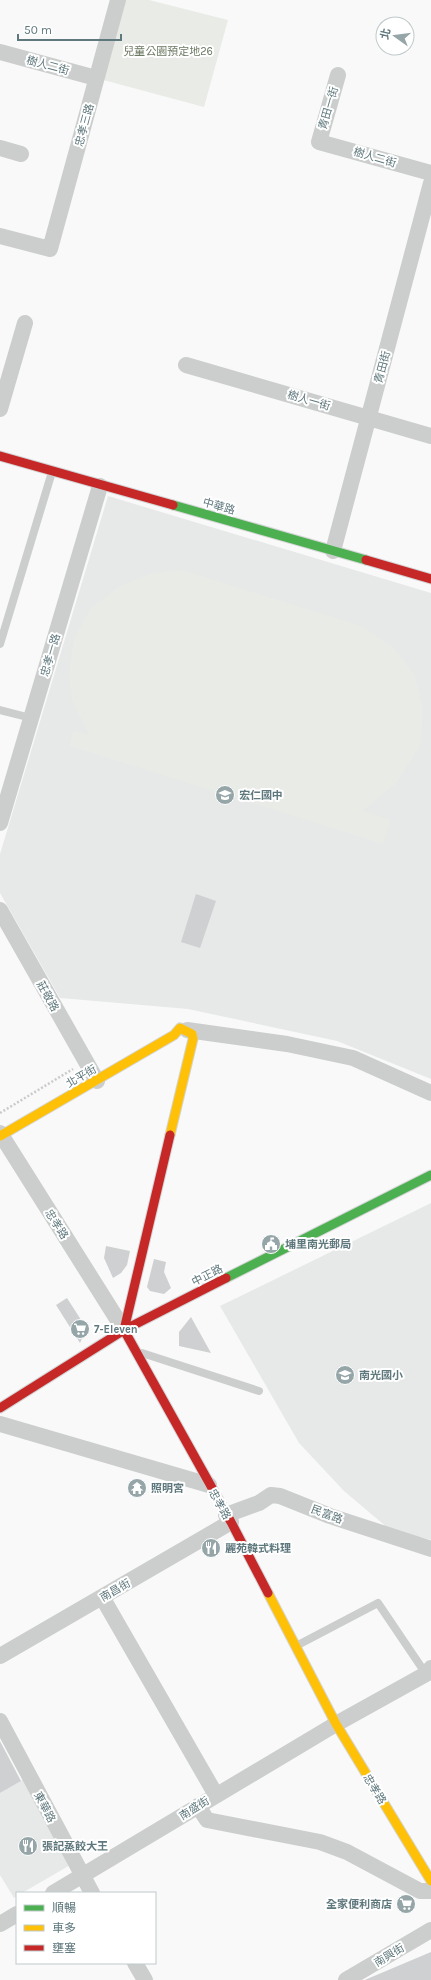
<svg xmlns="http://www.w3.org/2000/svg" width="431" height="1980" font-family="Karla,'Noto Sans TC',sans-serif">
	<style>
		.built { fill: #e7e9e9 }
		.green { fill: #e8ebe6 }
		.building { fill: #ced0d1 }
		.lines { fill: none; stroke-linecap: round; stroke-linejoin: round }
		.fast-casing { stroke: #d4d5d6; stroke-width: 11 }
		.slow-casing { stroke: #d4d5d6; stroke-width: 11 }
		.jam-casing { stroke: #d4d5d6; stroke-width: 11 }
		.path { stroke: #c9cbcb; stroke-width: 2.5; stroke-dasharray: 2 2; stroke-linecap: butt }
		.lane { stroke: #cccece; stroke-width: 8 }
		.street { stroke: #cccece; stroke-width: 16 }
		.fast { stroke: #4caf50; stroke-width: 9 }
		.slow { stroke: #ffc107; stroke-width: 9 }
		.jam { stroke: #c62828; stroke-width: 9 }
		.labels { text-anchor: middle; stroke-width: 4; stroke-linejoin: round; paint-order: stroke }
		.park-label { font-size: 11px; fill: #6d7a63; stroke: #fff }
		.street-label { font-size: 11px; fill: #5f787d; stroke: #fff }
		.poi-label { font-size: 11px; font-weight: bold; fill: #5f787d; stroke: #fff; text-anchor: start }
	</style>
	<rect width="100%" height="100%" fill="#f9f9f9"/>
	<path class="built" d="M108,496L431,593V1079L337,1041L188,1009L60,998L0,893V854Z
		M431,1203V1540L389,1529L344,1491L299,1443L220,1306Z
		M24,1779L72,1864L22,1893H17V1896L14,1898L0,1875V1793Z"/>
	<path class="green" d="M118,0H149L228,20L204,107L96,78Z
		M182,570L361,626L395,649L415,676L423,709L421,744L397,782L363,811L391,820L383,844L70,746L73,731L89,735L72,701L69,675L74,639L91,608L119,587L149,574Z"/>
	<path class="building" d="M196,894L216,901L200,948L181,942Z
		M106,1246L130,1251L127,1265L121,1273L113,1278L104,1258Z
		M154,1259L166,1262L164,1272L171,1288L164,1294L150,1291L147,1287Z
		M67,1298L85,1326V1332L80,1343L56,1305Z
		M191,1317L211,1353L179,1346V1332Z
		M0,1741L21,1781L0,1793Z
		M431,1952V1980H365L367,1979Z"/>
	<g class="lines">
		<g class="fast-casing">
			<path id="fast" d="M173,505L366,560
				M226,1278L431,1175"/>
		</g>
		<g class="slow-casing">
			<path id="slow" d="M0,1136L174,1035L180,1028L192,1034L193,1039L170,1135
				M268,1593L336,1724L431,1881"/>
		</g>
		<g class="jam-casing">
			<path id="jam" d="M0,456L173,505
				M366,560L431,579
				M124,1330L170,1135
				M124,1330L231,1522L268,1593
				M0,1408L124,1330L226,1278"/>
		</g>
		<path class="path" d="M0,1113L73,1069"/>
		<path class="lane" d="M0,644L52,472
			M0,710L31,718
			M142,1353L259,1391
			M296,1646L378,1603L426,1674"/>
		<path class="street" d="M0,52L96,78
			M338,75L319,142L431,173
			M0,148L21,154
			M0,236L50,249L118,0
			M186,365L431,436
			M0,409L25,323
			M333,551L431,183
			M0,823L100,486
			M0,910L97,1081
			M187,1030L287,1044L353,1058L431,1093
			M0,1133L124,1330
			M0,1424L209,1485
			M226,1515L259,1503L271,1495L280,1496L330,1516L431,1549
			M102,1597L216,1795
			M0,1656L231,1522
			M0,1721L92,1893
			M198,1806L207,1820L320,1842L347,1852L420,1891H431
			M53,1893L336,1724L426,1674L431,1668
			M0,1924L17,1914
			M135,1963L145,1980
			M346,1980L431,1930"/>
		<use href="#fast" class="fast"/>
		<use href="#slow" class="slow"/>
		<use href="#jam" class="jam"/>
	</g>
	<defs>
		<g id="school-disc" transform="scale(1)"><circle r="9.5" fill="#95a5a8" stroke="#fff"/><path d="M0-5L7-2L0 1L-7-2ZM-4 1L0 2.5L4 1V4Q0 6-4 4Z" fill="#fff"/></g>
		<g id="civic-disc" transform="scale(1)"><circle r="9.5" fill="#95a5a8" stroke="#fff"/><path d="M-.6-6.5H3V-4.5H.6V-3L4-1V1h2V6H-6V1h2V-1L-.6-3ZM-1.2 2.5V6h2.4V2.5Z" fill="#fff"/></g>
		<g id="supermarket-disc" transform="scale(1)"><circle r="9.5" fill="#95a5a8" stroke="#fff"/><path d="M-6-5.5h2.5l.6 2H6L4.5 2H-2.5L-4.4-4H-6ZM-1.5 3.2a1.3 1.3 0 1 0 .1 0ZM3 3.2a1.3 1.3 0 1 0 .1 0Z" fill="#fff"/></g>
		<g id="temple-disc" transform="scale(1)"><circle r="9.5" fill="#95a5a8" stroke="#fff"/><path d="M0-6L5-2H3V0L6.5 2.5H4V6H1.5V3h-3V6H-4V2.5H-6.5L-3 0V-2H-5Z" fill="#fff"/></g>
		<g id="restaurant-disc" transform="scale(1)"><circle r="9.5" fill="#95a5a8" stroke="#fff"/><path d="M-5-6h1v4h1v-4h1v4h1v-4h1v5L-1.5 .5V6h-2V.5L-5-1ZM5-6V6H3V1.5H1.5Q1.5-4 5-6Z" fill="#fff"/></g>
	</defs>
	<g fill-rule="evenodd">
		<use href="#school-disc" x="225" y="795"/>
		<use href="#civic-disc" x="271" y="1244"/>
		<use href="#supermarket-disc" x="80" y="1329"/>
		<use href="#school-disc" x="345" y="1375"/>
		<use href="#temple-disc" x="137" y="1488"/>
		<use href="#restaurant-disc" x="211" y="1548"/>
		<use href="#restaurant-disc" x="28" y="1846"/>
		<use href="#supermarket-disc" x="406" y="1904"/>
	</g>
	<g class="labels">
		<g class="park-label">
			<text x="168" y="55">兒童公園預定地26</text>
		</g>
		<g class="street-label">
			<text transform="translate(48 65) rotate(15)" y="4">樹人二街</text>
			<text transform="translate(328 108) rotate(-74)" y="4">青田一街</text>
			<text transform="translate(84 125) rotate(-75)" y="4">忠孝三路</text>
			<text transform="translate(375 157) rotate(16)" y="4">樹人二街</text>
			<text transform="translate(382 367) rotate(-75)" y="4">青田街</text>
			<text transform="translate(309 400) rotate(16)" y="4">樹人一街</text>
			<text transform="translate(219 506) rotate(16)" y="4">中華路</text>
			<text transform="translate(50 655) rotate(-74)" y="4">忠孝一路</text>
			<text transform="translate(48 996) rotate(61)" y="4">莊敬路</text>
			<text transform="translate(81 1076) rotate(-30)" y="4">北平街</text>
			<text transform="translate(57 1224) rotate(58)" y="4">忠孝路</text>
			<text transform="translate(207 1275) rotate(-27)" y="4">中正路</text>
			<text transform="translate(220 1504) rotate(61)" y="4">忠孝路</text>
			<text transform="translate(327 1514) rotate(20)" y="4">民富路</text>
			<text transform="translate(115 1590) rotate(-30)" y="4">南昌街</text>
			<text transform="translate(375 1789) rotate(59)" y="4">忠孝路</text>
			<text transform="translate(45 1807) rotate(62)" y="4">東華路</text>
			<text transform="translate(194 1808) rotate(-32)" y="4">南盛街</text>
			<text transform="translate(389 1955) rotate(-31)" y="4">南興街</text>
		</g>
		<g class="poi-label">
			<text x="239" y="799">宏仁國中</text>
			<text x="285" y="1248">埔里南光郵局</text>
			<text x="94" y="1333">7-Eleven</text>
			<text x="359" y="1379">南光國小</text>
			<text x="151" y="1492">照明宮</text>
			<text x="225" y="1552">麗苑韓式料理</text>
			<text x="42" y="1850">張記蒸餃大王</text>
			<text x="392" y="1908" text-anchor="end">全家便利商店</text>
		</g>
	</g>
	<rect x="16" y="1892" width="140" height="72" fill="#ffffff" stroke="#bfc9cb"/>
	<rect x="24" y="1905" width="20" height="6" fill="#4caf50" stroke="#bfc9cb"/>
	<text x="52" y="1912" font-size="12" fill="#5f787d">順暢</text>
	<rect x="24" y="1925" width="20" height="6" fill="#ffc107" stroke="#bfc9cb"/>
	<text x="52" y="1932" font-size="12" fill="#5f787d">車多</text>
	<rect x="24" y="1945" width="20" height="6" fill="#c62828" stroke="#bfc9cb"/>
	<text x="52" y="1952" font-size="12" fill="#5f787d">壅塞</text>
	<g transform="translate(395 36) rotate(284)"><circle r="19" fill="#ffffff" stroke="#bfc9cb"/>
	<path d="M0-3L7 15L0 10L-7 15Z" fill="#95a5a8"/>
	<text y="-6" font-size="11" font-weight="bold" text-anchor="middle" fill="#5f787d">北</text>
	</g>
	<path d="M18 34v6h103v-6" fill="none" stroke="#5f787d" stroke-width="2"/>
	<text x="24" y="34" font-size="12" fill="#5f787d" stroke="#ffffff" stroke-width="3" paint-order="stroke">50 m</text>
</svg>
